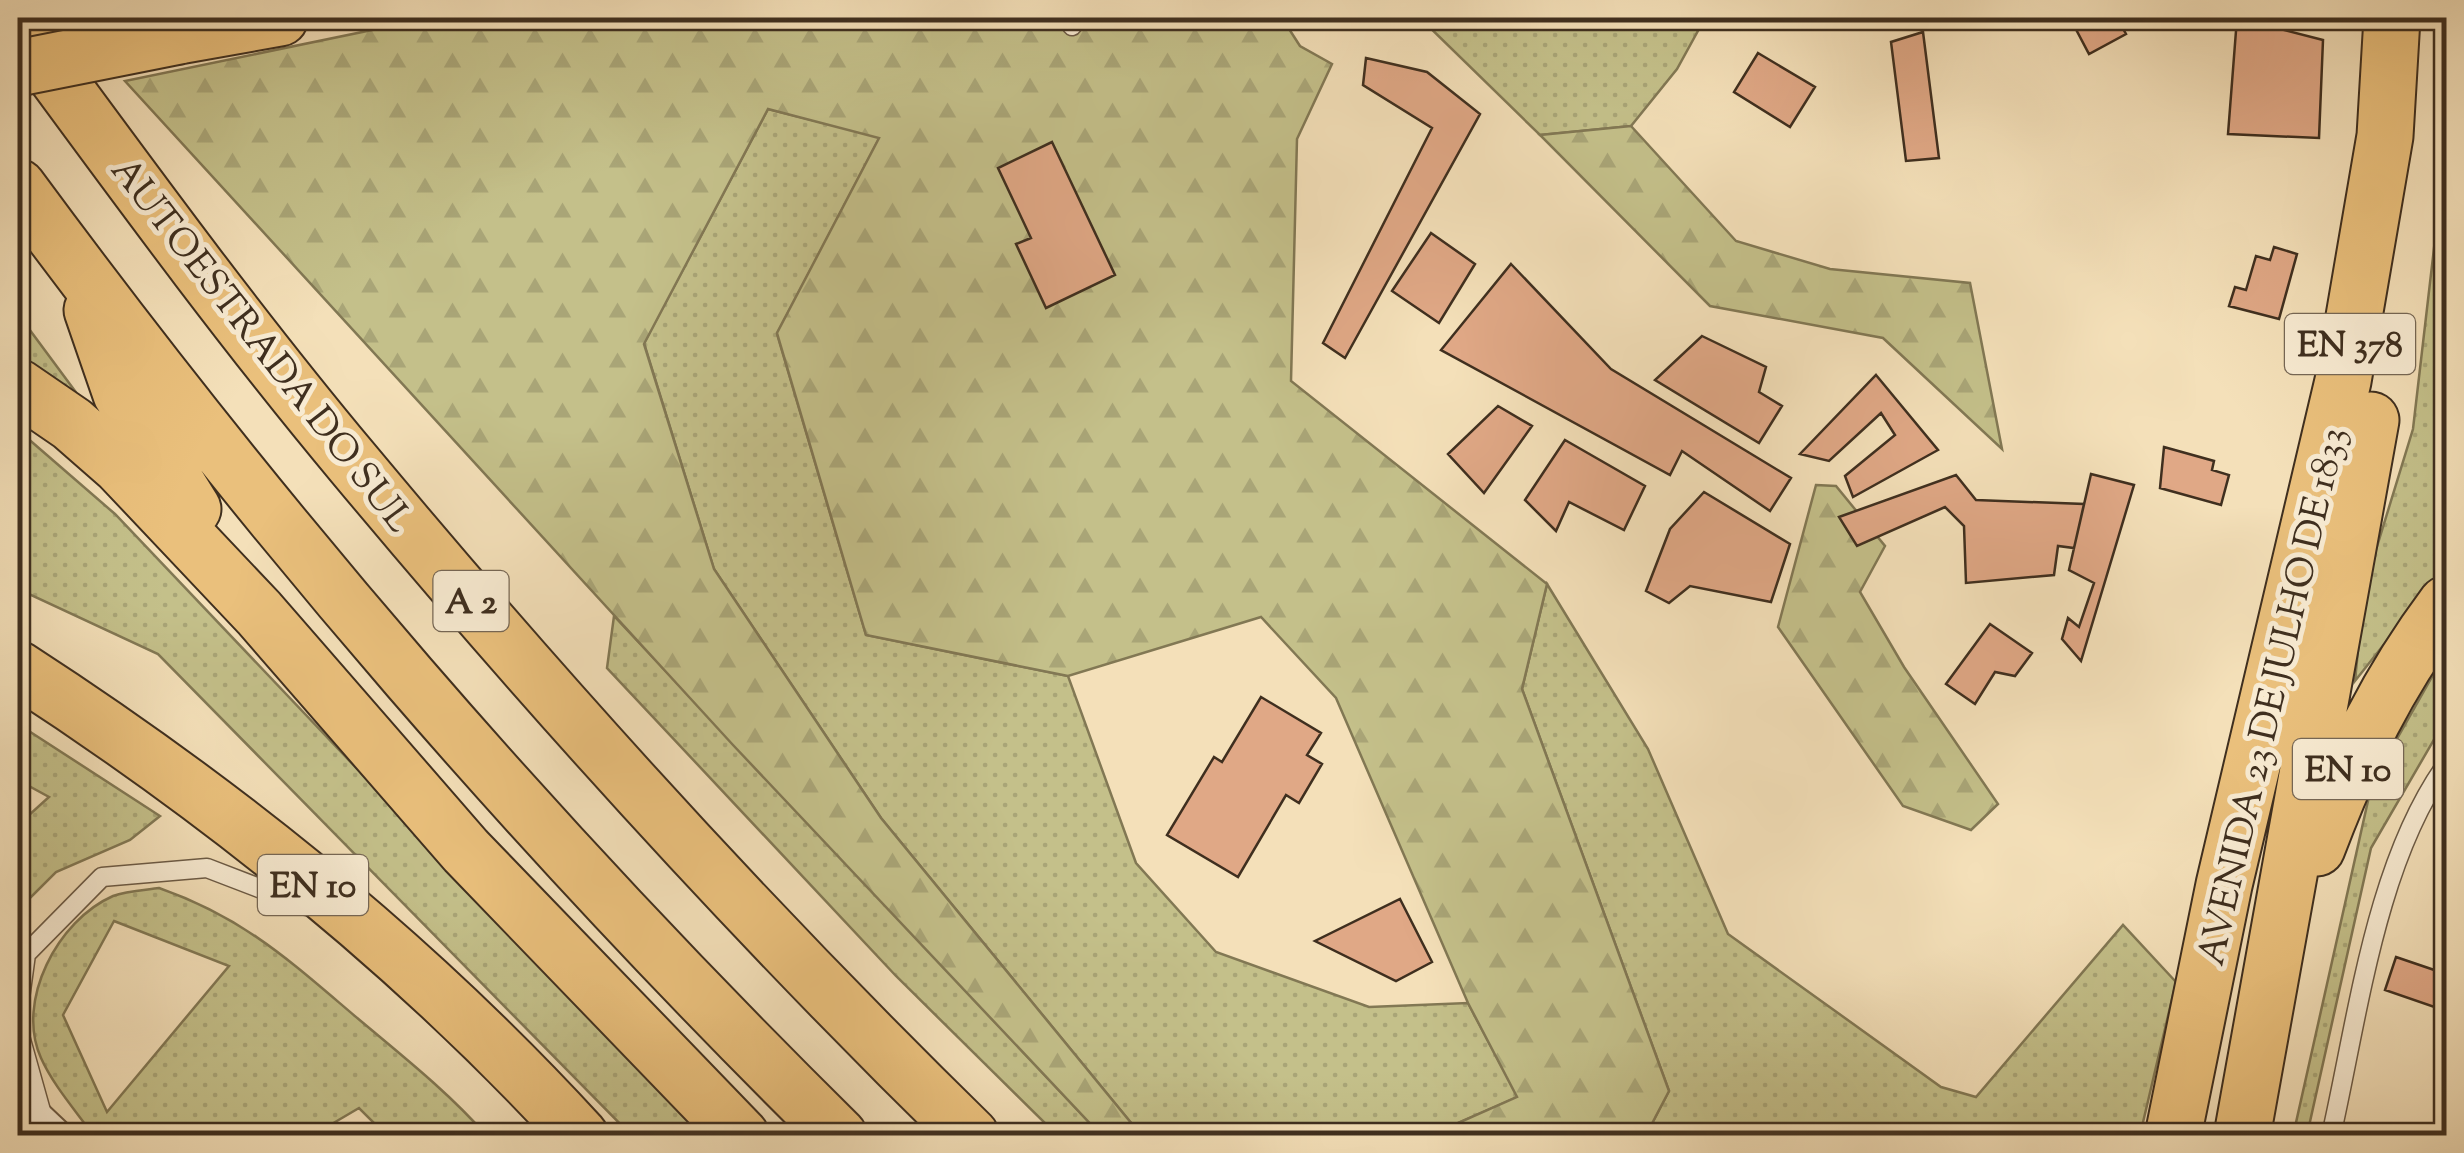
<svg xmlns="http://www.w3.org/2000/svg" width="2464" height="1153" font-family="'Sorts Mill Goudy',serif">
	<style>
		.grass { fill: url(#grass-dots); stroke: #827854; stroke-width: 2.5; fill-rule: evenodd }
		.forest { fill: url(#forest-firs); stroke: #827854; stroke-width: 2.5 }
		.building { fill: #e0a886; stroke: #3f2f1f; stroke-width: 2.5 }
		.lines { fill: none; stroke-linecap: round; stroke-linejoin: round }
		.service-casing { stroke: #6c5b46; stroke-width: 21 }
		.minor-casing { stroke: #6c5b46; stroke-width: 39 }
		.primary-casing { stroke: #3f2f1f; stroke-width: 59 }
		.motorway-casing { stroke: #3f2f1f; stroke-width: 59 }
		.service { stroke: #f8ebd2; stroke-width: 18 }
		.minor { stroke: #f8ebd2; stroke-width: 35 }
		.primary { stroke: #eac07c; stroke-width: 55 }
		.motorway { stroke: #eac07c; stroke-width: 55 }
		.primary-bridge-casing { stroke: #3f2f1f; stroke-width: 59; stroke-linecap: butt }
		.primary-bridge { stroke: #eac07c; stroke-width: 55 }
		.labels { text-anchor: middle; stroke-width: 10; stroke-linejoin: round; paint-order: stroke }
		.shield { fill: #f8ebd2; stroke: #766755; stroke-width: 2.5 }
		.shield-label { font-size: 35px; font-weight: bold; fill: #3f2f1f }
		.street-label { font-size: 38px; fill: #3f2f1f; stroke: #f8ebd2 }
	</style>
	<defs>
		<pattern id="grass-dots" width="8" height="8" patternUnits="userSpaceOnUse" patternTransform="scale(2.5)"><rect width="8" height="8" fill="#c4c08a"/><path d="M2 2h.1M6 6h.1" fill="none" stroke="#a9a577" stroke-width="1.8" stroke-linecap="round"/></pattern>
		<pattern id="forest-firs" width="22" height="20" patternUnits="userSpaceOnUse" patternTransform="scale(2.5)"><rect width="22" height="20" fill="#c4c08a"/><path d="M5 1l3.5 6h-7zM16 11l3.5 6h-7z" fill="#a9a577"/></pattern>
	</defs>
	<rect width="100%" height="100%" fill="#f4e0b9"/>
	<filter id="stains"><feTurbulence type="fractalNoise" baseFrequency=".002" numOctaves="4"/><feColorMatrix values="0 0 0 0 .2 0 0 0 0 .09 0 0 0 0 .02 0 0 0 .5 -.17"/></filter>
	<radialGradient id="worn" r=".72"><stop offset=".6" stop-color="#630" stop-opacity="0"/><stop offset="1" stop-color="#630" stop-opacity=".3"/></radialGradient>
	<path class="grass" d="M1420,18H1705L1677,69L1631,126L1540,135Z
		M768,109L880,137L777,334L866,635L1068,676L1136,863L1216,952L1369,1007L1468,1003L1518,1097L1431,1135H1141L881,818L714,569L644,343Z
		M2446,145V566L2355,681L2364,589L2413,429Z
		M18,314L75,391L65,392L18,366Z
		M18,430L115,514L705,1135H631L158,654L18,589Z
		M1547,584L1648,749L1728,934L1941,1087L1976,1097L2123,925L2176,982L2140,1135H1646L1669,1091L1522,689Z
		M614,616L1101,1135H1057L896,976L607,668Z
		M2446,652V719L2371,848L2307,1135L2293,1136L2372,783Z
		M18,724L160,816L130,840L56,872L18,910V825L49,797L18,780Z
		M159,888C247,919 292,963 362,1022C405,1058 449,1093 486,1135H386L359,1108L313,1135H93C76,1111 53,1085 41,1058C15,1001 58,920 113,896C126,891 145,890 159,888ZM114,921L229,966L107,1112L63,1015Z"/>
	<path class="forest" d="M430,18H1282L1300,46L1332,64L1297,139L1291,381L1547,584L1522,689L1669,1091L1646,1135H1431L1517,1097L1468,1003L1336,698L1261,617L1068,676L866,635L777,333L879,138L768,109L644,344L714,569L881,818L1141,1135H1101L733,745L125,81Z
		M1631,126L1736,241L1830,269L1970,283L2002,449L1883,338L1710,306L1540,135Z
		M1816,485L1836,486L1885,546L1860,592L1904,667L1998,804L1971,830L1903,806L1778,627Z"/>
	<path class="building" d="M2070,18H2117L2126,34L2089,54Z
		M2237,18L2323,40L2319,138L2228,134Z
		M1923,32L1939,158L1906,161L1891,42Z
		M1758,53L1815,87L1790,127L1734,92Z
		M1366,58L1427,72L1480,114L1345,358L1323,343L1432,128L1363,85Z
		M1052,142L1115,275L1046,308L1016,244L1031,238L998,168Z
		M1431,233L1475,264L1439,323L1392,291Z
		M2274,247L2297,254L2279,319L2229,306L2235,287L2246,290L2256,256L2270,260Z
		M1511,264L1611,369L1791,478L1770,511L1682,451L1670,475L1441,350Z
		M1702,336L1766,367L1759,392L1782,406L1759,443L1655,380Z
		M1876,375L1938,450L1853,497L1845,476L1895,435L1881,413L1829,461L1800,454Z
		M1498,406L1532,426L1484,493L1448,454Z
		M1565,440L1645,486L1624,530L1569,502L1556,531L1525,500Z
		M2164,447L2214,461L2212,470L2229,475L2221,505L2160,488Z
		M2091,474L2134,485L2081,661L2062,639L2068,618L2079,627L2094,583L2069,570Z
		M1956,475L1976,500L2084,504L2074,548L2058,546L2054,575L1966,583L1964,526L1945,507L1857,546L1839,517Z
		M1704,492L1790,544L1771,602L1690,586L1669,603L1646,591L1670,529Z
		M1990,624L2032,653L2015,676L1995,672L1975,704L1946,684Z
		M1261,697L1321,733L1307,755L1322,764L1299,803L1286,795L1238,877L1167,835L1214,757L1222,762Z
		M1400,899L1432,962L1396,981L1315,941Z
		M2396,957L2446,974V1011L2385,990Z"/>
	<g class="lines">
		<g class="service-casing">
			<path id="service" d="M1070,18L1072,26
				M18,1013L26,954L102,877L207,868L306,906
				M18,1029L43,1118
				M2331,1136C2358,1017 2375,865 2446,765"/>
		</g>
		<g class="minor-casing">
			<path id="minor" d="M18,1102L54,1136"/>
		</g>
		<g class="primary-casing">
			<path id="primary" d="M179,36L280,18
				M18,669C222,801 415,956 580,1136
				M2317,848C2352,756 2387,683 2446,604
				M2173,1136L2224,885L2343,381L2385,136L2392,18
				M2242,1136L2371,420"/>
		</g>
		<g class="motorway-casing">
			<path id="motorway" d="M18,25C127,173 235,322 353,463C548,697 753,923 971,1136
				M18,187C270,529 536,837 839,1136
				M92,310L121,394L193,509
				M18,387L72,424L120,466L259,613L466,851L741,1136"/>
		</g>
		<use href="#service" class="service"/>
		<use href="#minor" class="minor"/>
		<use href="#primary" class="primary"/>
		<use href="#motorway" class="motorway"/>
		<g class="primary-bridge-casing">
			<path id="primary-bridge" d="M18,68L179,36"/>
		</g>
		<use href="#primary-bridge" class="primary-bridge"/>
	</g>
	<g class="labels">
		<g class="shield">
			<rect x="2285" y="314" width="130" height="60" rx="8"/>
			<rect x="433.5" y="571" width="75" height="60" rx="8"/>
			<rect x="2293" y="739" width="110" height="60" rx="8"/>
			<rect x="258" y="855" width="110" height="60" rx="8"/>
		</g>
		<g class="shield-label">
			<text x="2350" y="356">EN 378</text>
			<text x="471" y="613">A 2</text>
			<text x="2348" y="781">EN 10</text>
			<text x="313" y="897">EN 10</text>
		</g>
		<g class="street-label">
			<text transform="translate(263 344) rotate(52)" y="13">AUTOESTRADA DO SUL</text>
			<text transform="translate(2271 696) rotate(-77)" y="13">AVENIDA 23 DE JULHO DE 1833</text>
		</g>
	</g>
	<rect width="2464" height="1153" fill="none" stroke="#f4e0b9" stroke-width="60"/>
	<rect x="20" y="20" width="2424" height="1113" fill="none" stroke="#3f2f1f" stroke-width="5"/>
	<rect x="30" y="30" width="2404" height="1093" fill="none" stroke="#3f2f1f" stroke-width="2.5"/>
	<rect width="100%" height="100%" filter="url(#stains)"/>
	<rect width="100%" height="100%" fill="url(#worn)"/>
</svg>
